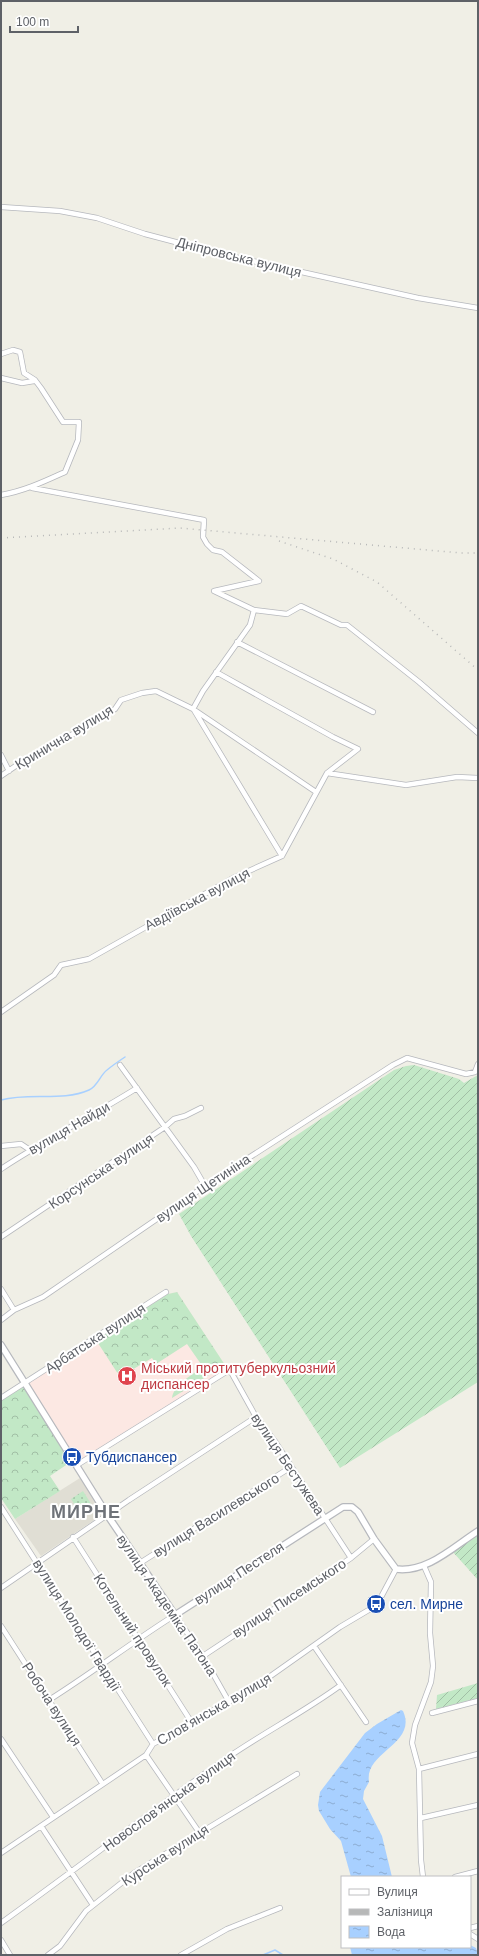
<svg xmlns="http://www.w3.org/2000/svg" width="479" height="1956" font-family="Helvetica,sans-serif">
	<style>
		.education { fill: #e0ded4 }
		.medical { fill: #fce8e3 }
		.forest { fill: url(#forest-crowns) }
		.park { fill: url(#park-dots) }
		.garden { fill: url(#garden-furrows) }
		.water { fill: url(#water-ripples) }
		.lines { fill: none; stroke-linecap: round; stroke-linejoin: round }
		.stream { stroke: #a8d0ff; stroke-width: 1.5 }
		.minor-casing { stroke: #b6b8bd; stroke-width: 6 }
		.tertiary-casing { stroke: #b6b8bd; stroke-width: 8 }
		.minor { stroke: #fff; stroke-width: 4.5 }
		.tertiary { stroke: #fff; stroke-width: 5.5 }
		.rail { stroke: #b7b8b8; stroke-width: 1.5; stroke-dasharray: 1 5; stroke-linecap: butt }
		.labels { text-anchor: middle; stroke-width: 4; stroke-linejoin: round; paint-order: stroke }
		.street-label { font-size: 14px; fill: #5e6167; stroke: #fff }
		.health-label { font-size: 14px; fill: #be3a42; stroke: #fff; text-anchor: start }
		.transit-label { font-size: 14px; fill: #164399; stroke: #fff; text-anchor: start }
		.district-label { font-size: 18px; font-weight: bold; letter-spacing: 1px; fill: #6f7379; stroke: #fff }
	</style>
	<defs>
		<pattern id="forest-crowns" width="20" height="18" patternUnits="userSpaceOnUse"><rect width="20" height="18" fill="#c2e8c6"/><path d="M2 6a3 3 0 1 1 6 0M12 15a3 3 0 1 1 6 0" fill="none" stroke="#a1bfa5"/></pattern>
		<pattern id="park-dots" width="8" height="8" patternUnits="userSpaceOnUse"><rect width="8" height="8" fill="#c2e8c6"/><path d="M2 2h.1M6 6h.1" fill="none" stroke="#a1bfa5" stroke-width="1.8" stroke-linecap="round"/></pattern>
		<pattern id="garden-furrows" width="10" height="10" patternUnits="userSpaceOnUse"><rect width="10" height="10" fill="#c2e8c6"/><path d="M-1 1l2-2M0 10L10 0M9 11l2-2" fill="none" stroke="#a1bfa5"/></pattern>
		<pattern id="water-ripples" width="26" height="14" patternUnits="userSpaceOnUse"><rect width="26" height="14" fill="#a8d0ff"/><path d="M2 4q2-2 4 0t4 0M15 11q2-2 4 0t4 0" fill="none" stroke="#8cacd2"/></pattern>
	</defs>
	<rect width="100%" height="100%" fill="#f0efe6"/>
	<path class="education" d="M80,1478L103,1514L41,1556L15,1519Z"/>
	<path class="medical" d="M177,1292L227,1369L78,1461L27,1383L168,1294Z"/>
	<path class="forest" d="M177,1292L225,1365L172,1398C174,1384 192,1375 203,1367L187,1344L156,1364L152,1358L120,1377L96,1340L168,1294Z
		M24,1386L72,1461L50,1476L60,1491L15,1519L1,1498V1401Z"/>
	<path class="park" d="M83,1491L93,1507L81,1515L71,1499Z"/>
	<path class="garden" d="M414,1065L459,1079L464,1083L478,1075V1382L340,1468L191,1236L179,1214L394,1070L406,1066Z
		M478,1533V1580L452,1551Z
		M478,1683V1698L436,1709L437,1695Z"/>
	<path class="water" d="M401,1710L403,1711C418,1744 364,1752 369,1782L364,1791L363,1799L382,1836L392,1877H351L341,1841L330,1829L319,1811L318,1805L320,1792L365,1733L377,1724Z
		M470,1945L476,1948L478,1955H352L350,1947H470Z"/>
	<g class="lines">
		<path class="stream" d="M1,1100C30,1092 62,1102 89,1090C98,1086 100,1075 107,1070C113,1065 119,1061 125,1057
			M263,1955L275,1950L283,1955"/>
		<g class="minor-casing">
			<path id="minor" d="M1,207L60,211L97,218L145,234L221,254L418,298L478,308
				M1,354L13,350L20,352L24,373L35,380L41,388L63,422H79L78,440L65,472C43,482 24,491 1,495
				M1,378L22,383L34,381
				M32,488L204,520L203,537L207,544L213,550L222,552L259,581L214,591L254,610L287,614L301,606L341,625H347L419,682L478,733
				M237,642L373,712
				M193,709L203,691L250,625L254,610
				M194,710L282,856
				M1,755L9,771
				M327,773L406,785L457,777L478,778
				M1,776L23,761L99,720L115,709L121,700L142,693L156,691L193,709L316,792
				M1,1012L54,975L61,965L89,959L233,878L282,856L327,773L358,749L333,737L216,672
				M120,1065L194,1167L205,1186
				M1,1146L21,1144L30,1150
				M1,1169C45,1140 92,1116 137,1088
				M1,1237L165,1127L174,1119L185,1116L201,1108
				M1,1289L14,1310
				M1,1320L14,1310L43,1297L205,1186L393,1065L407,1058L466,1074L475,1072L478,1064
				M1,1398L166,1292
				M77,1465L226,1372H231L256,1417L274,1440L351,1558
				M1,1507L153,1744
				M73,1537L192,1723
				M140,1563L291,1467
				M1,1588L129,1500L256,1417
				M1,1626L102,1783
				M314,1646L366,1722
				M203,1656L351,1558L374,1539
				M49,1700C92,1673 132,1642 175,1615L203,1656L229,1702
				M432,1713L478,1701
				M1,1739L53,1817
				M146,1755L199,1832
				M419,1769L478,1754
				M421,1818L478,1805
				M41,1826L93,1905
				M1,1853L146,1755L153,1744L255,1687L340,1627L372,1608L380,1599L396,1569
				M423,1877L421,1860L419,1769L412,1743L415,1725L431,1682L433,1666L430,1633L431,1582L424,1566
				M455,1877L478,1871
				M1,1923C72,1872 142,1818 214,1767C255,1737 300,1715 341,1685
				M470,1928L478,1926
				M470,1934L478,1939
				M1,1940L10,1955
				M48,1955L60,1946L86,1911L134,1873L297,1774
				M181,1955L227,1929L280,1908"/>
		</g>
		<g class="tertiary-casing">
			<path id="tertiary" d="M1,1345L108,1516L175,1615L343,1507H352L358,1512L374,1539L396,1569C427,1573 453,1547 478,1531"/>
		</g>
		<use href="#minor" class="minor"/>
		<use href="#tertiary" class="tertiary"/>
		<path class="rail" d="M1,538L180,528L461,553H478
			M279,541L333,559L377,582L478,670"/>
	</g>
	<defs>
		<g id="hospital-disc" transform="scale(1)"><circle r="9.5" fill="#e0444e" stroke="#fff"/><path d="M-5-5h3v3.5h4V-5h3V5h-3V1.5h-4V5h-3Z" fill="#fff"/></g>
		<g id="bus-disc" transform="scale(1)"><circle r="9.5" fill="#1a4fb4" stroke="#fff"/><path d="M-5-6H5V4H4V6H2V4H-2V6H-4V4H-5ZM-3.5-4V0h7V-4ZM-3.5 1.2v1.5H-2V1.2ZM2 1.2v1.5H3.5V1.2Z" fill="#fff"/></g>
	</defs>
	<g fill-rule="evenodd">
		<use href="#hospital-disc" x="127" y="1376"/>
		<use href="#bus-disc" x="72" y="1457"/>
		<use href="#bus-disc" x="376" y="1604"/>
	</g>
	<g class="labels">
		<g class="street-label">
			<text transform="translate(239 257) rotate(14)" y="5">Дніпровська вулиця</text>
			<text transform="translate(64 737) rotate(-31)" y="5">Кринична вулиця</text>
			<text transform="translate(197 899) rotate(-28)" y="5">Авдіївська вулиця</text>
			<text transform="translate(69 1128) rotate(-30)" y="5">вулиця Найди</text>
			<text transform="translate(101 1171) rotate(-34)" y="5">Корсунська вулиця</text>
			<text transform="translate(203 1188) rotate(-34)" y="5">вулиця Щетиніна</text>
			<text transform="translate(95 1338) rotate(-33)" y="5">Арбатська вулиця</text>
			<text transform="translate(288 1464) rotate(56)" y="5">вулиця Бестужева</text>
			<text transform="translate(216 1515) rotate(-32)" y="5">вулиця Василевського</text>
			<text transform="translate(239 1573) rotate(-33)" y="5">вулиця Пестеля</text>
			<text transform="translate(289 1598) rotate(-33)" y="5">вулиця Писемського</text>
			<text transform="translate(167 1605) rotate(56)" y="5">вулиця Академіка Патона</text>
			<text transform="translate(77 1625) rotate(58)" y="5">вулиця Молодої Гвардії</text>
			<text transform="translate(133 1630) rotate(57)" y="5">Котельний провулок</text>
			<text transform="translate(52 1704) rotate(57)" y="5">Робоча вулиця</text>
			<text transform="translate(214 1709) rotate(-30)" y="5">Слов'янська вулиця</text>
			<text transform="translate(169 1801) rotate(-36)" y="5">Новослов'янська вулиця</text>
			<text transform="translate(165 1855) rotate(-33)" y="5">Курська вулиця</text>
		</g>
		<g class="health-label">
			<text x="141" y="1373">Міський протитуберкульозний<tspan x="141" dy="16">диспансер</tspan></text>
		</g>
		<g class="transit-label">
			<text x="86" y="1462">Тубдиспансер</text>
			<text x="390" y="1609">сел. Мирне</text>
		</g>
		<g class="district-label">
			<text x="86" y="1518">МИРНЕ</text>
		</g>
	</g>
	<rect width="479" height="1956" fill="none" stroke="#5e6167" stroke-width="4"/>
	<rect x="341" y="1876" width="130" height="72" fill="#ffffff" stroke="#bfc0c2"/>
	<rect x="349" y="1889" width="20" height="6" fill="#ffffff" stroke="#bfc0c2"/>
	<text x="377" y="1896" font-size="12" fill="#5e6167">Вулиця</text>
	<rect x="349" y="1909" width="20" height="6" fill="#b7b8b8" stroke="#bfc0c2"/>
	<text x="377" y="1916" font-size="12" fill="#5e6167">Залізниця</text>
	<rect x="349" y="1926" width="20" height="12" fill="url(#water-ripples)" stroke="#bfc0c2"/>
	<text x="377" y="1936" font-size="12" fill="#5e6167">Вода</text>
	<path d="M10 26v6h68v-6" fill="none" stroke="#5e6167" stroke-width="2"/>
	<text x="16" y="26" font-size="12" fill="#5e6167" stroke="#ffffff" stroke-width="3" paint-order="stroke">100 m</text>
</svg>
